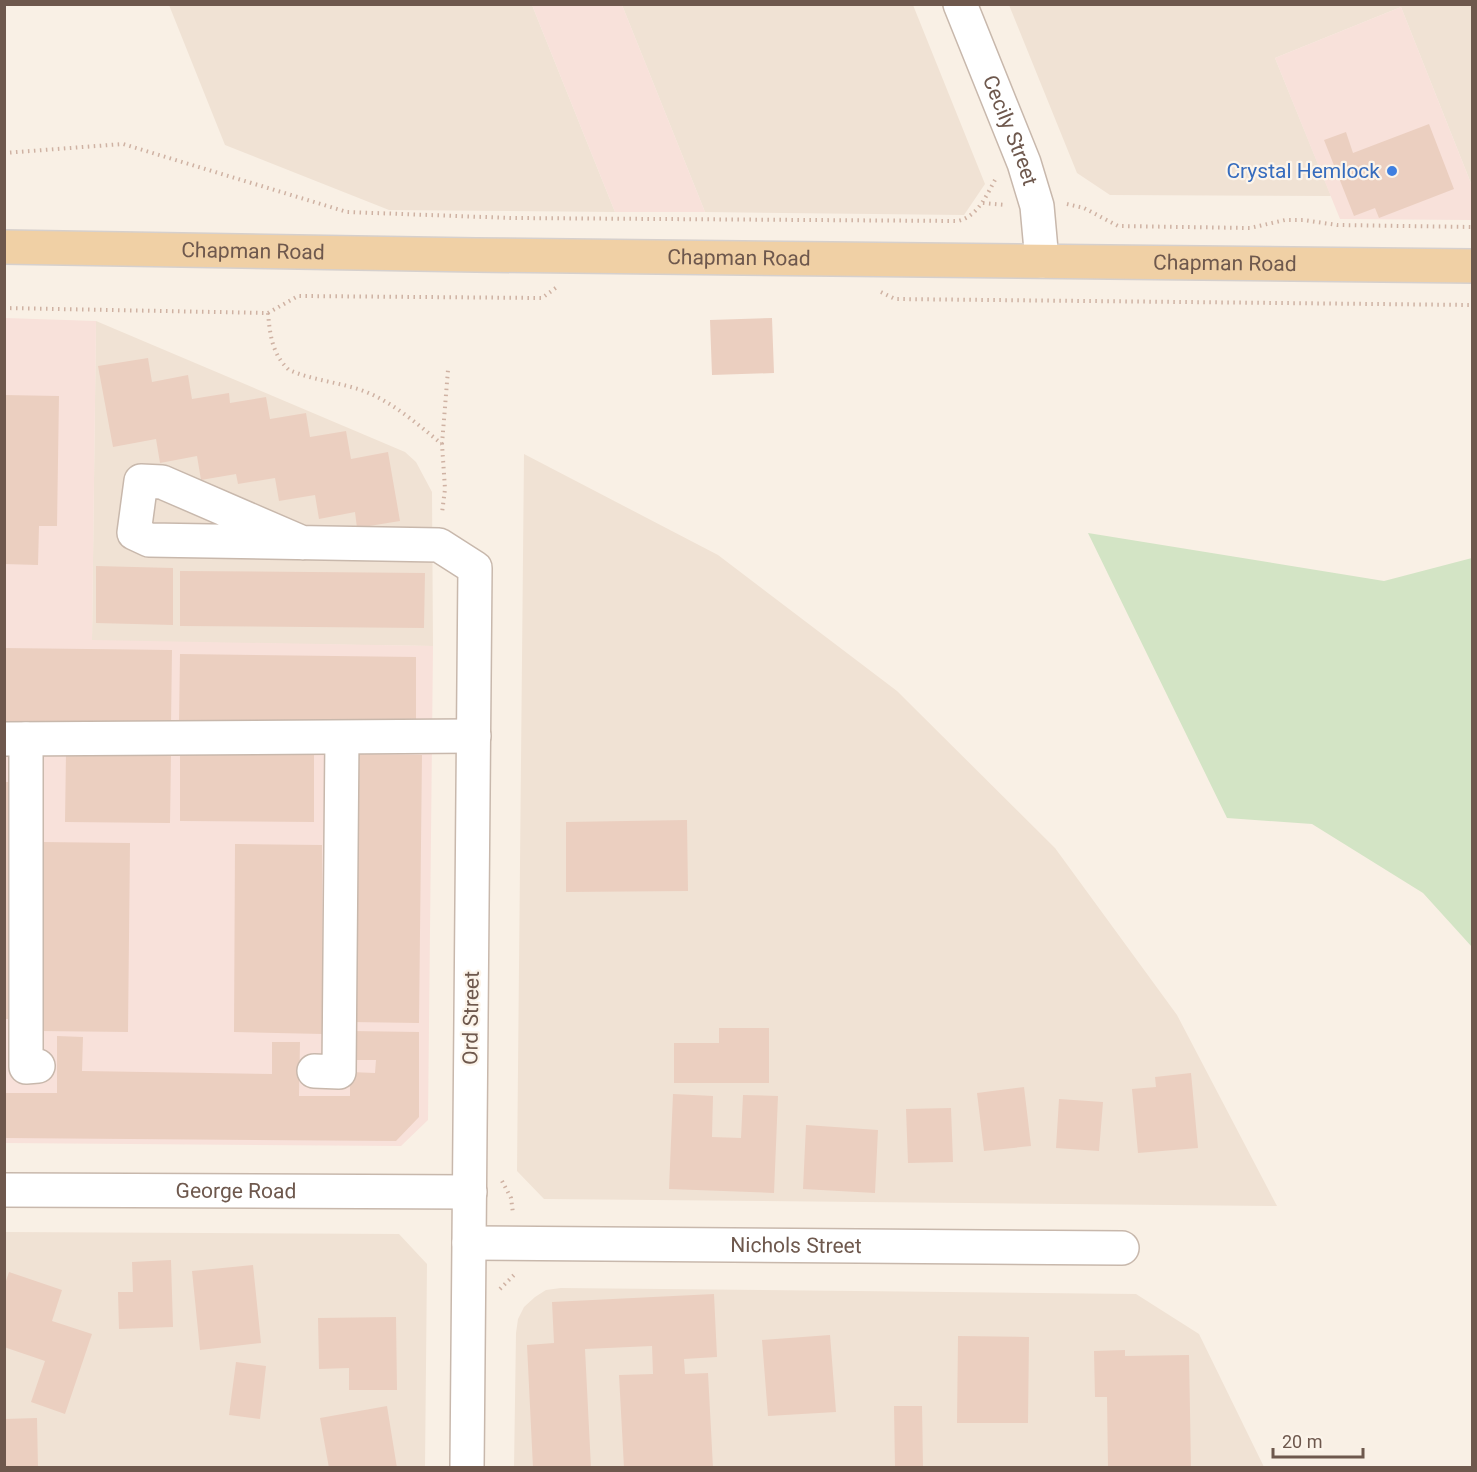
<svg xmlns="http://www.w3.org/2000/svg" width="1477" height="1472" font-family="Roboto,sans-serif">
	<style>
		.residential { fill: #f0e2d4 }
		.commercial { fill: #f8e1da }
		.green { fill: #d3e4c5 }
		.building { fill: #ebcfc0 }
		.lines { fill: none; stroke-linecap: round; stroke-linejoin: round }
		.minor-casing { stroke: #c8b8ac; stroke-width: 36 }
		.major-casing { stroke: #d6d0cd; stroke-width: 36 }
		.path { stroke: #cfb2a3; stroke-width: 4; stroke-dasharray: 1.5 4.5; stroke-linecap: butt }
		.minor { stroke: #fff; stroke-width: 33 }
		.major { stroke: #f0d0a5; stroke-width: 33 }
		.shop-dot { fill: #3f7fe0; stroke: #fcf4ea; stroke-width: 2 }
		.labels { text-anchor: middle; stroke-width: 4.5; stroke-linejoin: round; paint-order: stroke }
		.street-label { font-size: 21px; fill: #6e584d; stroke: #fcf4ea }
		.shop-label { font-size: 21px; fill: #366cbe; stroke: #fcf4ea; text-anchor: end }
	</style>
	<rect width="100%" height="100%" fill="#f9f0e5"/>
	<path class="residential" d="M169,5H532L615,212L389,210L225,145Z
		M622,5H913L985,184L964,215L705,212Z
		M1009,5H1472V186L1401,7L1275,58L1331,196L1110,195L1077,173Z
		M96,321L405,452L416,462L432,492L433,646L92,641Z
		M524,454L718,555L897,691L1055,848L1177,1015L1277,1206L544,1199L517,1171Z
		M5,1232L399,1234L427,1264L425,1467L5,1468Z
		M561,1288L1136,1294L1199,1334L1264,1467L514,1468L516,1333L518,1319L524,1307L535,1297L546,1290Z"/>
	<path class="commercial" d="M532,5H622L705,212H615Z
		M1401,7L1472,186V220L1340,219L1275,58Z
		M5,318L96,321L92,640L433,646L428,1120L401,1146L5,1143Z"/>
	<path class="green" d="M1088,533L1384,581L1472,558V947L1423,893L1312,824L1227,818Z"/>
	<path class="building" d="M1429,124L1454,189L1379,218L1375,208L1354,216L1324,140L1346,132L1353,153Z
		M772,318L774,373L712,375L710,320Z
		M148,358L152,382L188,375L192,399L229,393L230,403L266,397L270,419L306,413L310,437L346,431L351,459L388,452L400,521L357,528L355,512L319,519L315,495L279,501L275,478L238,484L236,474L201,480L197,456L160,463L156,439L113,447L98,366Z
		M4,395L59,396L57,526H39L38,565L4,564Z
		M96,566L173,568V625L96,623Z
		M180,571L425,573L424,628L180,626Z
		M4,648L172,650L171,725L4,722Z
		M180,654L416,657V727L179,724Z
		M66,752L171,753L170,823L65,822Z
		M180,752L314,754V822L180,821Z
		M351,754L422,755L419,1023L351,1022Z
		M4,782H11L9,1019H4Z
		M687,820L688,891L566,892V822Z
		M41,842L130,843L128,1032L40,1031Z
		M235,844L322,845L323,1034L234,1032Z
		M719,1028H769V1083H674V1043H719Z
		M351,1031L419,1032V1117L396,1141L4,1138V1093H57V1036L83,1037L82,1071L272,1074V1042H300L299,1096H350V1072L375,1073L376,1060H350Z
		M1191,1073L1198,1148L1138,1153L1132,1089L1156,1087L1155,1077Z
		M1024,1087L1031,1146L984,1151L977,1093Z
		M673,1094L713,1096L712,1137L741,1138L743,1095L778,1096L774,1193L669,1189Z
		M1059,1099L1103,1102L1099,1151L1056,1148Z
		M951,1108L953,1162L908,1163L906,1109Z
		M806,1125L878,1130L875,1193L803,1189Z
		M171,1260L173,1327L119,1329L118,1292H133L132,1262Z
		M253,1265L261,1343L200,1350L192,1271Z
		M9,1272L62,1290L52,1321L92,1334L65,1414L31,1402L45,1361L4,1347V1287Z
		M714,1294L717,1357L684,1359L685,1374L708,1373L713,1468H624L619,1375L653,1374L652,1346L585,1349L591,1468H533L527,1345L554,1343L552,1302Z
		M396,1317L397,1390H349V1368L319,1369L318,1318Z
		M830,1335L836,1412L768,1416L762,1340Z
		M958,1336L1029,1337L1028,1423H957Z
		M1125,1350V1356L1189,1355L1191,1468L1108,1467L1107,1397H1095L1094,1351Z
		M236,1362L266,1366L260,1419L229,1415Z
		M387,1406L397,1468H329L320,1418Z
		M894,1406H922L923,1468H895Z
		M37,1418L38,1468H4V1419Z"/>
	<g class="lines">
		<g class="minor-casing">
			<g id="minor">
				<path id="s1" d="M960,4L1024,163L1037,206L1042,261"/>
				<path d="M303,543L162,482L141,481L134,533L149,540L439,545L475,568L467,1468"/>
				<path d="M4,739L474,736"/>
				<path d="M26,739V1067L38,1066"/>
				<path d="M314,1071L339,1072L342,738"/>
				<path id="s2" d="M4,1190L470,1192"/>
				<path id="s3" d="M469,1243L1122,1248"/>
			</g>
		</g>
		<g class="major-casing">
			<g id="major">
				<path id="s4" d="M4,247L476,255L1472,266"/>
			</g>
		</g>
		<path class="path" d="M4,153L123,144L347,212L511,218L958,221C978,216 986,196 995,180
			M983,203L1006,205
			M1067,204L1084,208L1118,226L1250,228L1285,220H1303L1337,225L1472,227
			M881,292L895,299L1472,305
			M4,308L268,313L298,296L542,298L557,287
			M268,313C270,335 272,354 289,370C312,380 337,382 361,390C392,401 417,424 442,444L445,489L442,513
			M442,444L448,370
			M502,1181L511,1198L513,1213
			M500,1289L514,1275"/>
		<use href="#minor" class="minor"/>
		<use href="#major" class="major"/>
	</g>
	<circle class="shop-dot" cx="1392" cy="171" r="6"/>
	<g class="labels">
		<g class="street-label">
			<text dy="7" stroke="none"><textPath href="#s1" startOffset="136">Cecily Street</textPath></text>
			<text dy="7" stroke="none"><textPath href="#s4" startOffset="249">Chapman Road</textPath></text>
			<text dy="7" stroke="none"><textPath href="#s4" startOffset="735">Chapman Road</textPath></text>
			<text dy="7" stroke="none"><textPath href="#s4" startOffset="1221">Chapman Road</textPath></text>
			<text transform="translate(471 1018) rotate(-89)" y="7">Ord Street</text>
			<text dy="7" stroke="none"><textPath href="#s2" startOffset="232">George Road</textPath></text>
			<text dy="7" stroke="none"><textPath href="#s3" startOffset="327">Nichols Street</textPath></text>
		</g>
		<g class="shop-label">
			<text x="1380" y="178">Crystal Hemlock</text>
		</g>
	</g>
	<rect width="1477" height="1472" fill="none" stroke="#6e584d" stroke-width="12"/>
	<path d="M1273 1448v9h90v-9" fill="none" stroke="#6e584d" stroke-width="3"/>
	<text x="1282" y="1448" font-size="18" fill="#6e584d" stroke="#fcf4ea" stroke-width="4.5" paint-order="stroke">20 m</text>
</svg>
